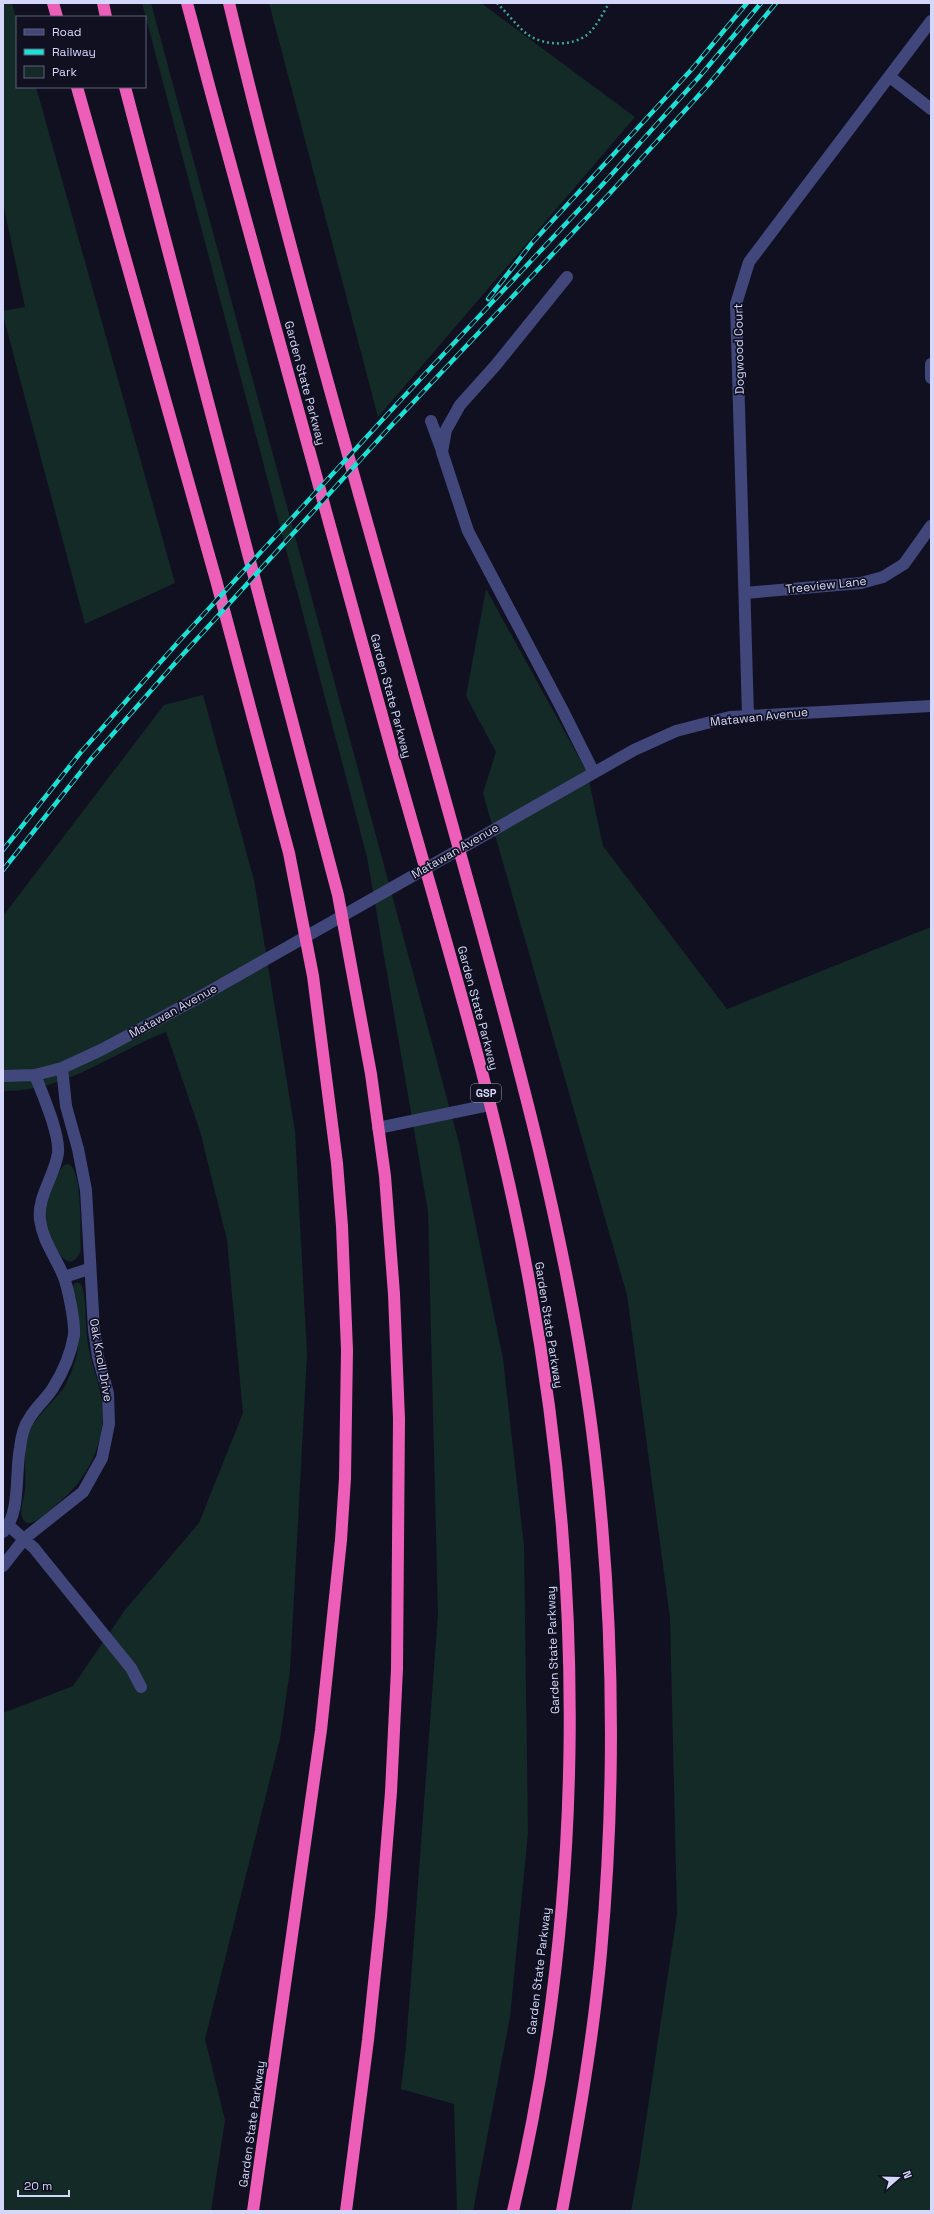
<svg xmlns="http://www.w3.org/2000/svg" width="934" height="2214" font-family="'Space Grotesk',sans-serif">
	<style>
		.green { fill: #142a26 }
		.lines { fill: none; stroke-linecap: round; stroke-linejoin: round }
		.path { stroke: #3da690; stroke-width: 2.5; stroke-dasharray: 2 3; stroke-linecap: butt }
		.minor { stroke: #41477a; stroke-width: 12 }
		.highway { stroke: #ec5eb8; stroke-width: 12 }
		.rail-casing { stroke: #1be0d5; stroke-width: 4.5 }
		.rail { stroke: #101021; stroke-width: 3; stroke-dasharray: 9; stroke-linecap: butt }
		.labels { text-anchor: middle; stroke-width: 3.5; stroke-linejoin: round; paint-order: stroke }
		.shield { fill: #101021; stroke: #9a9bb9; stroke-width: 1 }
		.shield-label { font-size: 11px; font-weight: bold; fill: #d5d7fa }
		.street-label { font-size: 12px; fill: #d5d7fa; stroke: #101021 }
	</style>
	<rect width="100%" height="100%" fill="#101021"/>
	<path class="green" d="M3,3H12L17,21V87H36L175,583L85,624L3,315V311L25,307L3,203Z
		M142,3H151L459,1143L503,1359L524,1546L528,1833L510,2017L473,2211H457L454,2104L401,2089L406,2046L438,1614L428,1211L367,857Z
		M269,3H481L635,117L378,417Z
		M486,589L587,772L603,846L727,1009L931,927V2211H631L639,2167L677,1914L670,1618L627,1295L483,793L496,752L466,696Z
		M203,695L254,880L295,1131L307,1354L290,1671L280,1739L205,2039L225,2120L211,2211H3V1713L73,1686L125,1610L199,1523L243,1413L227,1240L200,1131L166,1032C111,1053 66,1092 3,1091V916L164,705Z
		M69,1164C83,1172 80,1234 81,1250C67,1286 45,1228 45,1214C45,1205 56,1179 60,1170L64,1165Z
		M75,1283H80C87,1291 85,1324 87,1337C89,1357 97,1376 101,1396C109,1436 89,1480 57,1504C49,1510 38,1524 27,1523C16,1515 24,1501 25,1490C27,1471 21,1450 29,1432C37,1415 52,1403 63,1389C69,1380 73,1367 76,1358C82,1339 74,1308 72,1288Z"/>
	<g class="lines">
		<path class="path" d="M497,3C507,13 516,25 527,34C543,46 573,47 588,34C597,26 603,13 609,3"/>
		<path class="minor" d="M890,77L931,109
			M567,277L495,366L460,405L446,430L442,452L468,531L562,709L594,773
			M931,364V378
			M431,421L442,451
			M745,593L861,583L883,577L904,564L931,526
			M748,716L736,304L749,262L931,21
			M3,1076L35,1075L62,1068L101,1050L198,998L634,750L676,731L730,717L931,706
			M378,1128L489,1105
			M64,1277L89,1269
			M9,1526L34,1548L131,1668L141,1687
			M3,1532C21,1514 15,1472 20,1448C21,1439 24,1426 29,1419C35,1408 46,1399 53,1388C63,1372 71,1353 74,1335C75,1322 68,1287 63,1275C55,1256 43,1241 40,1220C37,1197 55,1175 58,1153C60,1134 42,1093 35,1075
			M3,1566L25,1538L83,1492L102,1458L109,1424L108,1393L98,1357L94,1330L86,1190L78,1149L66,1106L62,1068"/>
		<path class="highway" d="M53,3L57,17
			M103,3L106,17
			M187,3C253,252 323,500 391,748C441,926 497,1104 530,1286C586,1591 585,1909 513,2211
			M229,3C295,279 376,551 452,824C510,1032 570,1240 595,1455C614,1620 616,1787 601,1953C593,2040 578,2125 562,2211
			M77,87L216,580L289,853L313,976L337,1163L342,1226L347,1350L345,1478L341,1540L321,1730L253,2211
			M125,87L338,895L371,1074L385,1176L394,1294L399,1419L397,1669L391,1792L381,1916L368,2040L346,2211"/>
		<g class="rail-casing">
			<path id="rail" d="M488,299L532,243L692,69L747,3
				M3,850L81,752L180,640L396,405L603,184L700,76L761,3
				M3,870L91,759L176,662L391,426L611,192L709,84L776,3"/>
		</g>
		<use href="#rail" class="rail"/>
	</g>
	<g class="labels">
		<rect class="shield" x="471" y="1084" width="30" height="18" rx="3"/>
		<g class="shield-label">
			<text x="486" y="1097">GSP</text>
		</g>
		<g class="street-label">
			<text transform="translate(739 349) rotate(-91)" y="4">Dogwood Court</text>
			<text transform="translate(305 383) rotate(75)" y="4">Garden State Parkway</text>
			<text transform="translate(826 585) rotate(-6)" y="4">Treeview Lane</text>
			<text transform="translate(391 696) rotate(75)" y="4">Garden State Parkway</text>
			<text transform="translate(759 717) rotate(-6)" y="4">Matawan Avenue</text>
			<text transform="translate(455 851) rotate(-30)" y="4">Matawan Avenue</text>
			<text transform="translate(478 1008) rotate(75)" y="4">Garden State Parkway</text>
			<text transform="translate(173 1011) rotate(-29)" y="4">Matawan Avenue</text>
			<text transform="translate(549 1325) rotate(81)" y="4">Garden State Parkway</text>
			<text transform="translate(101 1360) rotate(80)" y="4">Oak Knoll Drive</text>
			<text transform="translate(553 1650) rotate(-92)" y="4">Garden State Parkway</text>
			<text transform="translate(539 1971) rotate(-83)" y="4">Garden State Parkway</text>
			<text transform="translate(252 2124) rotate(-82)" y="4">Garden State Parkway</text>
		</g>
	</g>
	<rect width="934" height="2214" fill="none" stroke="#d5d7fa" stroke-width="8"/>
	<rect x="16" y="16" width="130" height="72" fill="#101021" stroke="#5f6078"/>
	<rect x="24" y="29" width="20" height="6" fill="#41477a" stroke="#5f6078"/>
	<text x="52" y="36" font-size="12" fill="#d5d7fa">Road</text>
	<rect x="24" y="49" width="20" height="6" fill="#1be0d5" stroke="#5f6078"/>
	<text x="52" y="56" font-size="12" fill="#d5d7fa">Railway</text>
	<rect x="24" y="66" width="20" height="12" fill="#142a26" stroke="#5f6078"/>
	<text x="52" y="76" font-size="12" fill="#d5d7fa">Park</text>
	<g transform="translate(898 2178) rotate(70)" stroke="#101021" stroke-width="3" paint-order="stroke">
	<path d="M0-3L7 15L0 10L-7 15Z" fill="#d5d7fa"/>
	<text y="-6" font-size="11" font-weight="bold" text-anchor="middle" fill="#d5d7fa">N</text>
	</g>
	<path d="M18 2190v6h51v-6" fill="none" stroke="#d5d7fa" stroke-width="2"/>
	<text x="24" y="2190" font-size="12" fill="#d5d7fa" stroke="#101021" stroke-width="3" paint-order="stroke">20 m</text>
</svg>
